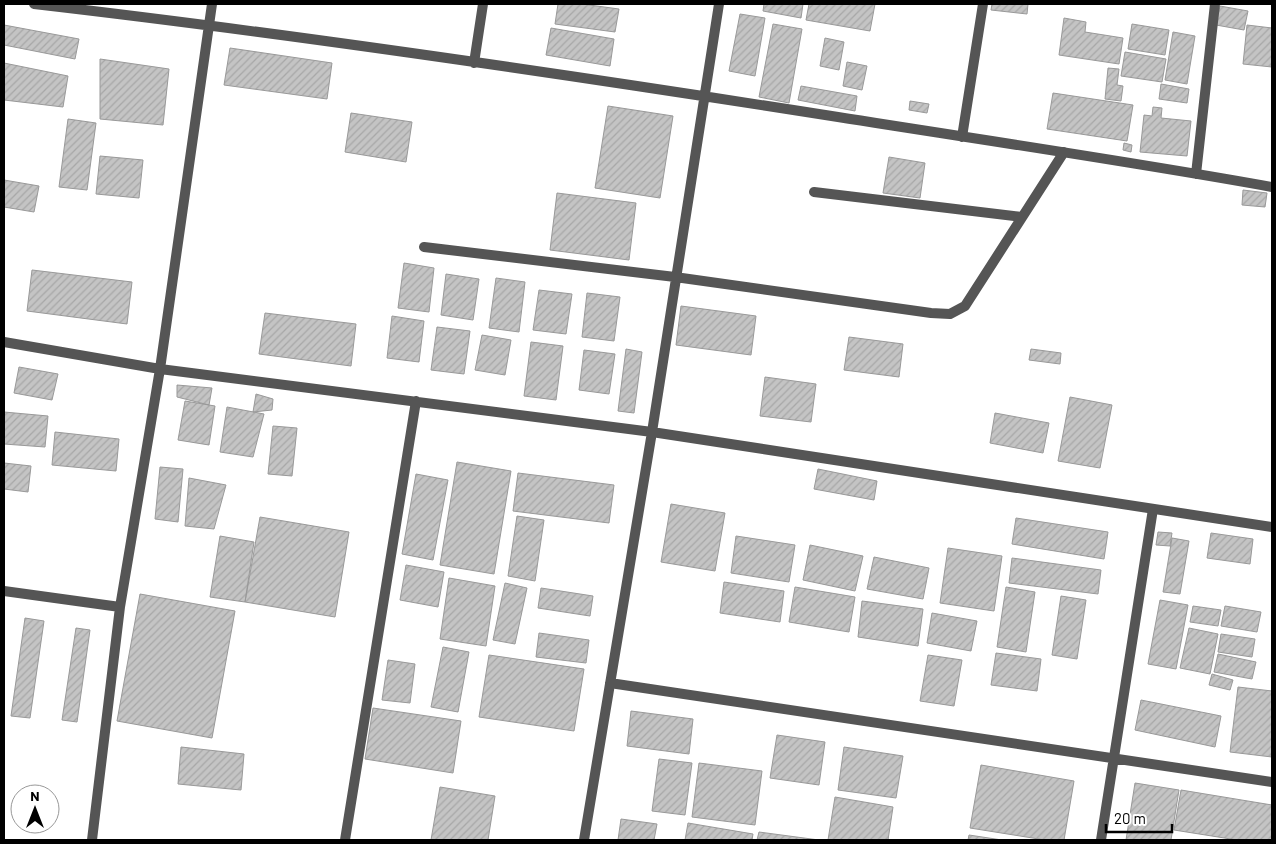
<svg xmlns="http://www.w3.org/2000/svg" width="1276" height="844" font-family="Barlow,sans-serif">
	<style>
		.building { fill: url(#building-hatch); stroke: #999 }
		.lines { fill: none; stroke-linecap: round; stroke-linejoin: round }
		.street { stroke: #555; stroke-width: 10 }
	</style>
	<defs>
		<pattern id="building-hatch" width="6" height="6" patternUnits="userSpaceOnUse" patternTransform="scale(1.25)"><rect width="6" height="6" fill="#c4c4c4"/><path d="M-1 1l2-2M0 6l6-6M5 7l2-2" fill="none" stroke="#a7a7a7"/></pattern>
	</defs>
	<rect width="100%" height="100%" fill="#fff"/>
	<path class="building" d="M558,4H582L619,9L615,32L555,24Z
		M764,4H803L801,18L763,11Z
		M809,4H875L870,31L806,20Z
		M992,4H1028L1027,14L991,10Z
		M1220,6L1248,11L1244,30L1216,25Z
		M740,14L765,18L755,76L729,71Z
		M1064,18L1086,22L1085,32L1123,38L1119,64L1059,55Z
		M773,24L802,29L789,103L759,97Z
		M1132,24L1169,30L1165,55L1128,49Z
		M4,25L79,39L75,59L4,45Z
		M1247,25L1272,28V67L1243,64Z
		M551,28L614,39L610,66L546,55Z
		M1173,32L1195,36L1187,84L1165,80Z
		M825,38L844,42L839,70L820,66Z
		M230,48L332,63L327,99L224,85Z
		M1125,52L1166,59L1162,82L1121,76Z
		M100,59L169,69L163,125L100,119Z
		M847,62L867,66L862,90L843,86Z
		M4,63L68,76L63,107L4,100Z
		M1108,68L1119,69L1117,85L1123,86L1121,101L1105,99Z
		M1161,84L1189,89L1187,103L1159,99Z
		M801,86L857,96L855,111L798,100Z
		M1053,93L1133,105L1127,141L1047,129Z
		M910,101L929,104L927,113L909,110Z
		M608,106L673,116L660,198L595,188Z
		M1153,107L1162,108L1161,118L1191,121L1187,156L1140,152L1144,115L1152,116Z
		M351,113L412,122L406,162L345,152Z
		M68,119L96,123L87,190L59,187Z
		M1124,143L1132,145L1131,152L1123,150Z
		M100,156L143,160L139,198L96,194Z
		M889,157L925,163L920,198L883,193Z
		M4,180L39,186L34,212L4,207Z
		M1243,190L1267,193L1265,207L1242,205Z
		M557,193L636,203L629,260L550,250Z
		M404,263L434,268L429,312L398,308Z
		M32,270L132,282L127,324L27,311Z
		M446,274L479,279L473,320L441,315Z
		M496,278L525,282L519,332L489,328Z
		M539,290L572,294L566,334L533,330Z
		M587,293L620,297L614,341L582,337Z
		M681,306L756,316L751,355L676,345Z
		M265,313L356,324L351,366L259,354Z
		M392,316L424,321L419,362L387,358Z
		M437,327L470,331L464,374L431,370Z
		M482,335L511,340L505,375L475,370Z
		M849,337L903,344L899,377L844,370Z
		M531,342L563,346L556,400L524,396Z
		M626,349L642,352L634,413L618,411Z
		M1031,349L1061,353L1060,364L1029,360Z
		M584,350L615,354L609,394L579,390Z
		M19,367L58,374L52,400L14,393Z
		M765,377L816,384L811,422L760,416Z
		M177,385L212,388L209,405L177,397Z
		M256,394L273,399L272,410L253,412Z
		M1070,397L1112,405L1100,468L1058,461Z
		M185,401L215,406L209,445L178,440Z
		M227,407L264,414L253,457L220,452Z
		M4,412L48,416L45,447L4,444Z
		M995,413L1049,423L1043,453L990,443Z
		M273,426L297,428L292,476L268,474Z
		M55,432L119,439L116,471L52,465Z
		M457,462L511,471L494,574L440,565Z
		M4,463L31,466L28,492L4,489Z
		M160,467L183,469L178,522L155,519Z
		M818,469L877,481L874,500L814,489Z
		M518,473L614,485L609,523L513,511Z
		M416,474L448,480L433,560L402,554Z
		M189,478L226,485L214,529L185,526Z
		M671,504L725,513L715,571L661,562Z
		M517,516L544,520L535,581L508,576Z
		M260,517L349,532L335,617L245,602Z
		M1016,518L1108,532L1104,559L1012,544Z
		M1158,532L1172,533L1170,546L1156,545Z
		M1211,533L1253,539L1250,564L1207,558Z
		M220,536L254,542L245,602L210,597Z
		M736,536L795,545L789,582L731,573Z
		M1172,538L1189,541L1180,594L1163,592Z
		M810,545L863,556L855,591L803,580Z
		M948,548L1002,556L994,611L940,603Z
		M874,557L929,568L923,599L867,589Z
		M1012,558L1101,570L1098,594L1009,583Z
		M406,565L444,572L438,607L400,600Z
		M449,578L495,586L486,646L440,639Z
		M724,582L784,591L780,622L720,613Z
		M505,583L527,588L515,644L493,640Z
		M795,587L855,597L849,632L789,622Z
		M1006,587L1035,592L1026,652L997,647Z
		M541,588L593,596L590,616L538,608Z
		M140,594L235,611L212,738L117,721Z
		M1061,596L1086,600L1077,659L1052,655Z
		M1160,600L1188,605L1176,669L1148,664Z
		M862,601L923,609L918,646L858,637Z
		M1193,606L1221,610L1218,626L1190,622Z
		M1225,606L1261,612L1257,632L1221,626Z
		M932,613L977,621L971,651L927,643Z
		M25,618L44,621L30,718L11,716Z
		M76,628L90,630L77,722L62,720Z
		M1189,628L1218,634L1210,674L1180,668Z
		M539,633L589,640L586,663L536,657Z
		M1221,634L1255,639L1252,657L1218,652Z
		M443,647L469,652L458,712L431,707Z
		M996,653L1041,659L1037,691L991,685Z
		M1218,654L1256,662L1252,679L1214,672Z
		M489,655L584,669L574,731L479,717Z
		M928,655L962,660L954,706L920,701Z
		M388,660L415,664L410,703L382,700Z
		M1212,674L1233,680L1230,690L1209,685Z
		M1238,687L1272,691V757L1230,752Z
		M1141,700L1221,716L1215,747L1135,730Z
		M373,708L461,721L453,773L365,759Z
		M631,711L693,719L689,754L627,746Z
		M777,735L825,742L819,785L770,778Z
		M181,747L244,754L241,790L178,784Z
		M844,747L903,756L896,798L838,790Z
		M659,759L692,763L685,815L652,811Z
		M699,763L762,771L755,825L692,817Z
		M981,765L1074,781L1064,840H1045L970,828Z
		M1135,783L1179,790L1171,840H1126Z
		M440,787L495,796L488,840H431Z
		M1181,790L1272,805V840H1237L1174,830Z
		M835,797L893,807L888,840H828Z
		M621,819L657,824L654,840H618Z
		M688,823L753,834L752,840H685Z
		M759,832L819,840H757Z
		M969,835L1002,840H968Z"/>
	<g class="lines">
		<path class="street" d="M34,4C303,35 571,75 838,117C983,140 1128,161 1272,187
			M474,63L483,4
			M962,137L983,4
			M1196,174L1215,4
			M814,192L1022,217
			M424,247L675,277L931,313L950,314L965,306L1064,152
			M4,342L160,369L652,432L1272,527
			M4,591L120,607
			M610,683L1272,782
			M92,840L120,607L160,369L212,4
			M345,840L416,401
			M584,840L652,432L719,4
			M1101,840L1153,509"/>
	</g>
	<rect width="1276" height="844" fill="none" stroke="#000000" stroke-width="10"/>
	<g transform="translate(35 809)"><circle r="24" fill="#ffffff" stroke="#999999"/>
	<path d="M0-4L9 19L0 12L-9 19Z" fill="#000000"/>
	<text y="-8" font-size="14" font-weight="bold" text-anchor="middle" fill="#000000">N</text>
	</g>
	<path d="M1106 824v8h66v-8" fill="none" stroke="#000000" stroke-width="2.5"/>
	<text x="1114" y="824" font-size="15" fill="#000000" stroke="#ffffff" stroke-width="4" paint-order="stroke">20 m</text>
</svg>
